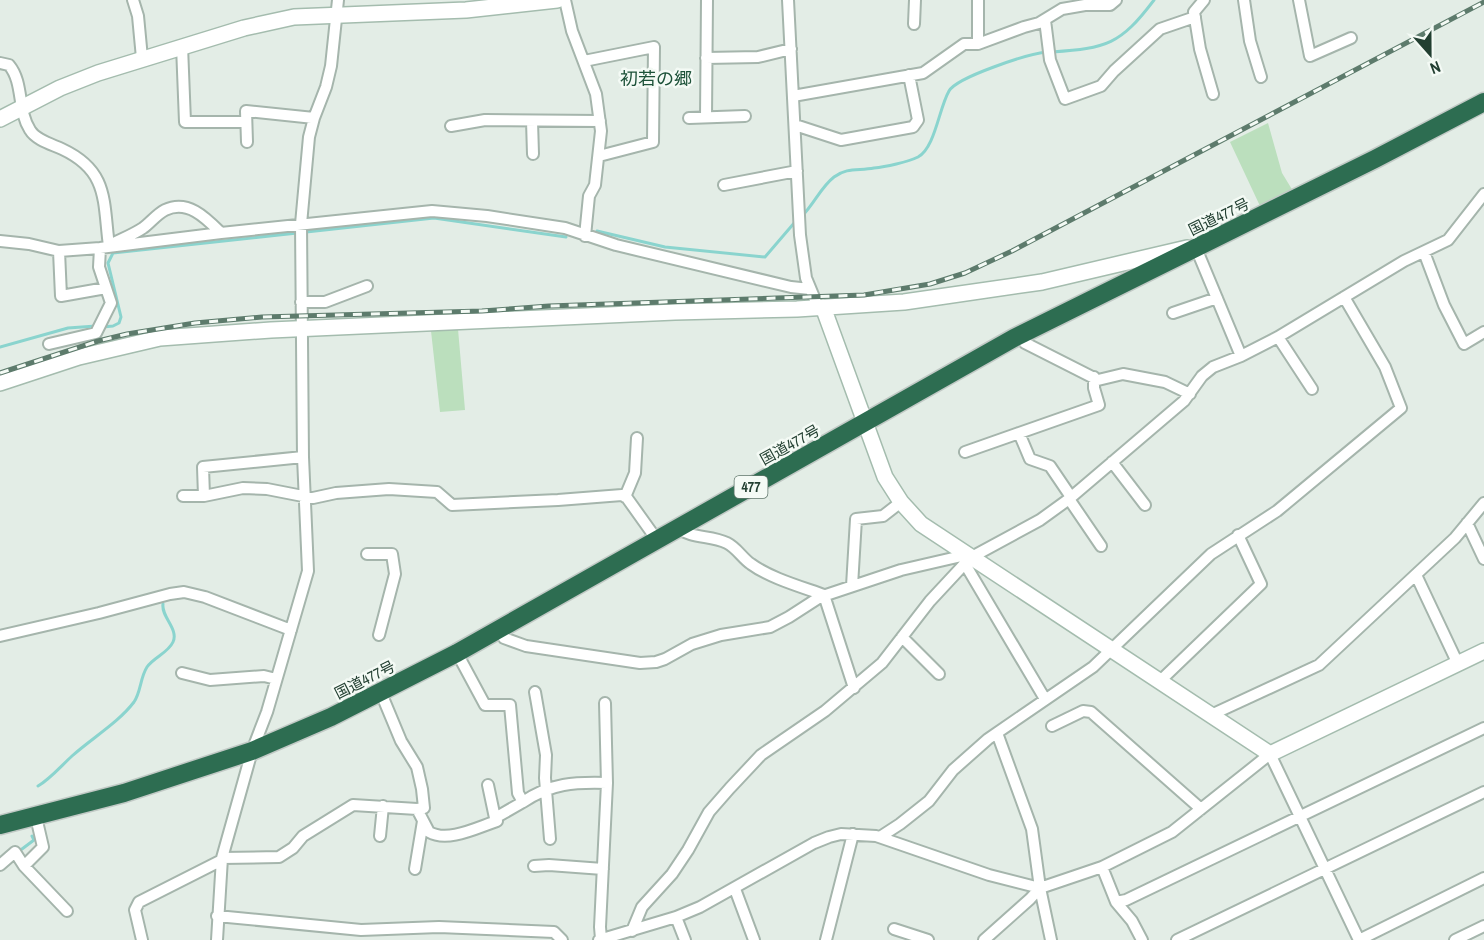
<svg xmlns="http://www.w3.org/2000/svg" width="1484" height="940" font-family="'Archivo Narrow','Noto Sans JP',sans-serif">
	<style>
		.green { fill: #bbdfbd }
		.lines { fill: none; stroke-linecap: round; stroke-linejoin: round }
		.stream { stroke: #8ad4ce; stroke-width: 3 }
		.street-casing { stroke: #a5b5ac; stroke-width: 14 }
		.secondary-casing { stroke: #a4bcae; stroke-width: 18 }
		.highway-casing { stroke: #c1c9c5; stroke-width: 21 }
		.street { stroke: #fff; stroke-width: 10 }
		.secondary { stroke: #fff; stroke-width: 15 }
		.highway { stroke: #2d6d51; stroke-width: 18 }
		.rail-casing { stroke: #5d7b6c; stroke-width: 5 }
		.rail { stroke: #f4faf5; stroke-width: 3; stroke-dasharray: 9; stroke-linecap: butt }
		.labels { text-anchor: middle; stroke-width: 5; stroke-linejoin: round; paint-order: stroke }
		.shield { fill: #f4faf5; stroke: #61776c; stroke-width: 1.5 }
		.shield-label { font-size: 14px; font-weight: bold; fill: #223f31 }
		.street-label { font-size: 15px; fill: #223f31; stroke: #f4faf5 }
		.quarter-label { font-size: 18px; fill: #1d5239; stroke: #f4faf5 }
	</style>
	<rect width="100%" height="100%" fill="#e3ede6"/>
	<path class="green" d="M1268,123L1282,173L1293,191L1260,206L1230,142Z
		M458,329L465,410L440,412L431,331Z"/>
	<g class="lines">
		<path class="stream" d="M1052,52C1107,48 1120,45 1154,0
			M802,216C814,204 821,187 834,177C847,167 859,171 874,168C885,167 908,162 918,157C935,148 939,108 949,91C957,77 1028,54 1046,52
			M597,231L665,247L765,257L795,222
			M103,327L113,326L119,323L121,317L108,263L113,253L434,218L566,237
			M0,347L68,328L96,326
			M38,786C50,779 61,766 72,756C92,738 118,723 134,702C141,692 140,678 147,667C154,657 168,653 173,642C179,629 161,617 163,604
			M22,849L34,840L32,836"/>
		<g class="street-casing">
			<path id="street" d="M133,0L138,16L142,58
				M565,0L572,31L596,94L601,131L595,185L589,196L585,236
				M788,0L800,235L806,278L818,307
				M978,0V44
				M1204,0L1194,12L1200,49L1213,94
				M1244,0L1250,41L1261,77
				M1299,0L1310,56L1351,38
				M1045,20L1050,60L1065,99L1101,86L1114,71L1160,29L1195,17
				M914,24L915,0
				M182,46L185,122H246
				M706,58L758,57L791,49
				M584,61L654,47L653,142L599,156
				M0,63L9,65C24,83 17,110 30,130C36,140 51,144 62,149C109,171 103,201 109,246
				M793,96L923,73L964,44H978L1024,27L1039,23L1062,9L1085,5H1110L1116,0
				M706,117L707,0
				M689,118L745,116
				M532,121L533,154
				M795,125L841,140L913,127L918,120L909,75
				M451,126L485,120L600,121
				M247,142L246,111L314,118
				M724,185L797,171
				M0,241L29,244L59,251L100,248L221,233L432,211L487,216L565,228L616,245L791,287L810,289
				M114,243C124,238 134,234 143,228C150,223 157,214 165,210C188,199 206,218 221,233
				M1196,248L1241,356
				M59,251L61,296L106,288
				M1424,252L1444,305L1464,344L1484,332
				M301,302H325L367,286
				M1173,313L1217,298
				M1020,334L1025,343L1098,380L1123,374L1165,382L1190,394
				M1278,337L1312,389
				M49,344L96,333L111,303L99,267L100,248
				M1019,433L1030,459L1050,466L1071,497
				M965,452L1099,405L1094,388V377
				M1112,462L1145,505
				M183,496H204L243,488L267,489L313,498L336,493L389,489L437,492L452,505L558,500L622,495L627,498L657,540
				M204,496L203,467L303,457
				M625,497L635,473L637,438
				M1069,499L1101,546
				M1467,523L1484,559
				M678,528C692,539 711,535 727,543C737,548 742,558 751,564C770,578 802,587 824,595L854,688
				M367,554H392L395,574L379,635
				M965,564L1045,699
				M1416,575L1458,664
				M852,586L856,519L883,516L901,502
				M499,629L504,638L526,646L640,663L656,662L665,659L692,644L721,635L770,627L789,617L820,597L901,570L966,555
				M0,636L99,613L170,594L184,592L205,597L291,630
				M902,637L939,674
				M182,673L210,680L264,676L276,679
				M1159,682L1261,584L1238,535
				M535,692L546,755L545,778L550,839
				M381,693L401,741L417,767L422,789L424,808L417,809L429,832C448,843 478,827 497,821L495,818L523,802L518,793L510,705H485L457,653
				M1211,715L1319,665L1455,538L1484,503
				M1052,726L1083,711L1091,712L1201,809
				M997,733L1032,829L1040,888L1051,940
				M488,785L495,818
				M523,802C551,783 575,782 607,783
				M380,836L383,806
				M880,837L900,824L929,801L953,770L988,739L1093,667L1211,554L1277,511L1401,408L1385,367L1344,297
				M222,858L279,857L293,848L303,836L353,805L417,809
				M0,865L15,852L24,866L67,911
				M24,866L43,847L36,817
				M534,866L549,865L603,869
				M1102,867L1116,902L1132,921L1142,940
				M415,869L423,821
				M735,889L754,940
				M1116,902L1126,900L1484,728
				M217,916L361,930L439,927L554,932L562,940
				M676,917L685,940
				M894,929L928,940
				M632,931L642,907L672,874L688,850L709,812L730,788L761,755L825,711L882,663L930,601L970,558L1040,520L1069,499L1184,401L1202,376L1213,367L1241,356L1278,337L1404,261L1448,240L1484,194
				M601,939L600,927L607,783L605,703
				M142,940L135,910L139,902L222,860
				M217,940L222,858L252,751L267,712L308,571L303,457L301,224L309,137L314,118L326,87L331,66L338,0
				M599,940L676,917L700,907L814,843L829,837L841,834L876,836L989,875L1040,888L1102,867L1172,832L1270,754L1359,940
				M826,940L853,834
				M984,940L1030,899L1040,888
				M1177,940L1484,792
				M1359,940L1484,878
				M1455,940L1484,926"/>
		</g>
		<g class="secondary-casing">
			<path id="secondary" d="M0,119L60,88L98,73L244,28L294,17L466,10L557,0
				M823,307L885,477L901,502L921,524L1270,754L1484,651
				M0,383L79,357L160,338L271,330L675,312L797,309L904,302L1042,282L1187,248"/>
		</g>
		<g class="highway-casing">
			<path id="highway" d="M0,825L124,793L252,751L331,717L457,653L1014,338L1375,159L1484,102"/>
		</g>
		<use href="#street" class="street"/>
		<use href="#secondary" class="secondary"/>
		<use href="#highway" class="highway"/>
		<g class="rail-casing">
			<path id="rail" d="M0,373L98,341L127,334L195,323L262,317L482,311L549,306L864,295L930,284L965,273L1012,251L1484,2"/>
		</g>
		<use href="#rail" class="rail"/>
	</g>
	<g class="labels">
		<rect class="shield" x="734.5" y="476" width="33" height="22" rx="4.5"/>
		<g class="shield-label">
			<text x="751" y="492">477</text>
		</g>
		<g class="street-label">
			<text transform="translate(1219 217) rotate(-26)" y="5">国道477号</text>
			<text transform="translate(790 445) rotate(-29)" y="5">国道477号</text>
			<text transform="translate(365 680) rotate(-27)" y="5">国道477号</text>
		</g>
		<g class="quarter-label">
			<text x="656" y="85">初若の郷</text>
		</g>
	</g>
	<g transform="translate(1430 54) rotate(159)" stroke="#f4faf5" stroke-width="4.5" paint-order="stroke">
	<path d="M0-4.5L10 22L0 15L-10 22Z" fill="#223f31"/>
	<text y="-9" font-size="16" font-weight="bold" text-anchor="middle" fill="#223f31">N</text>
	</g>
</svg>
